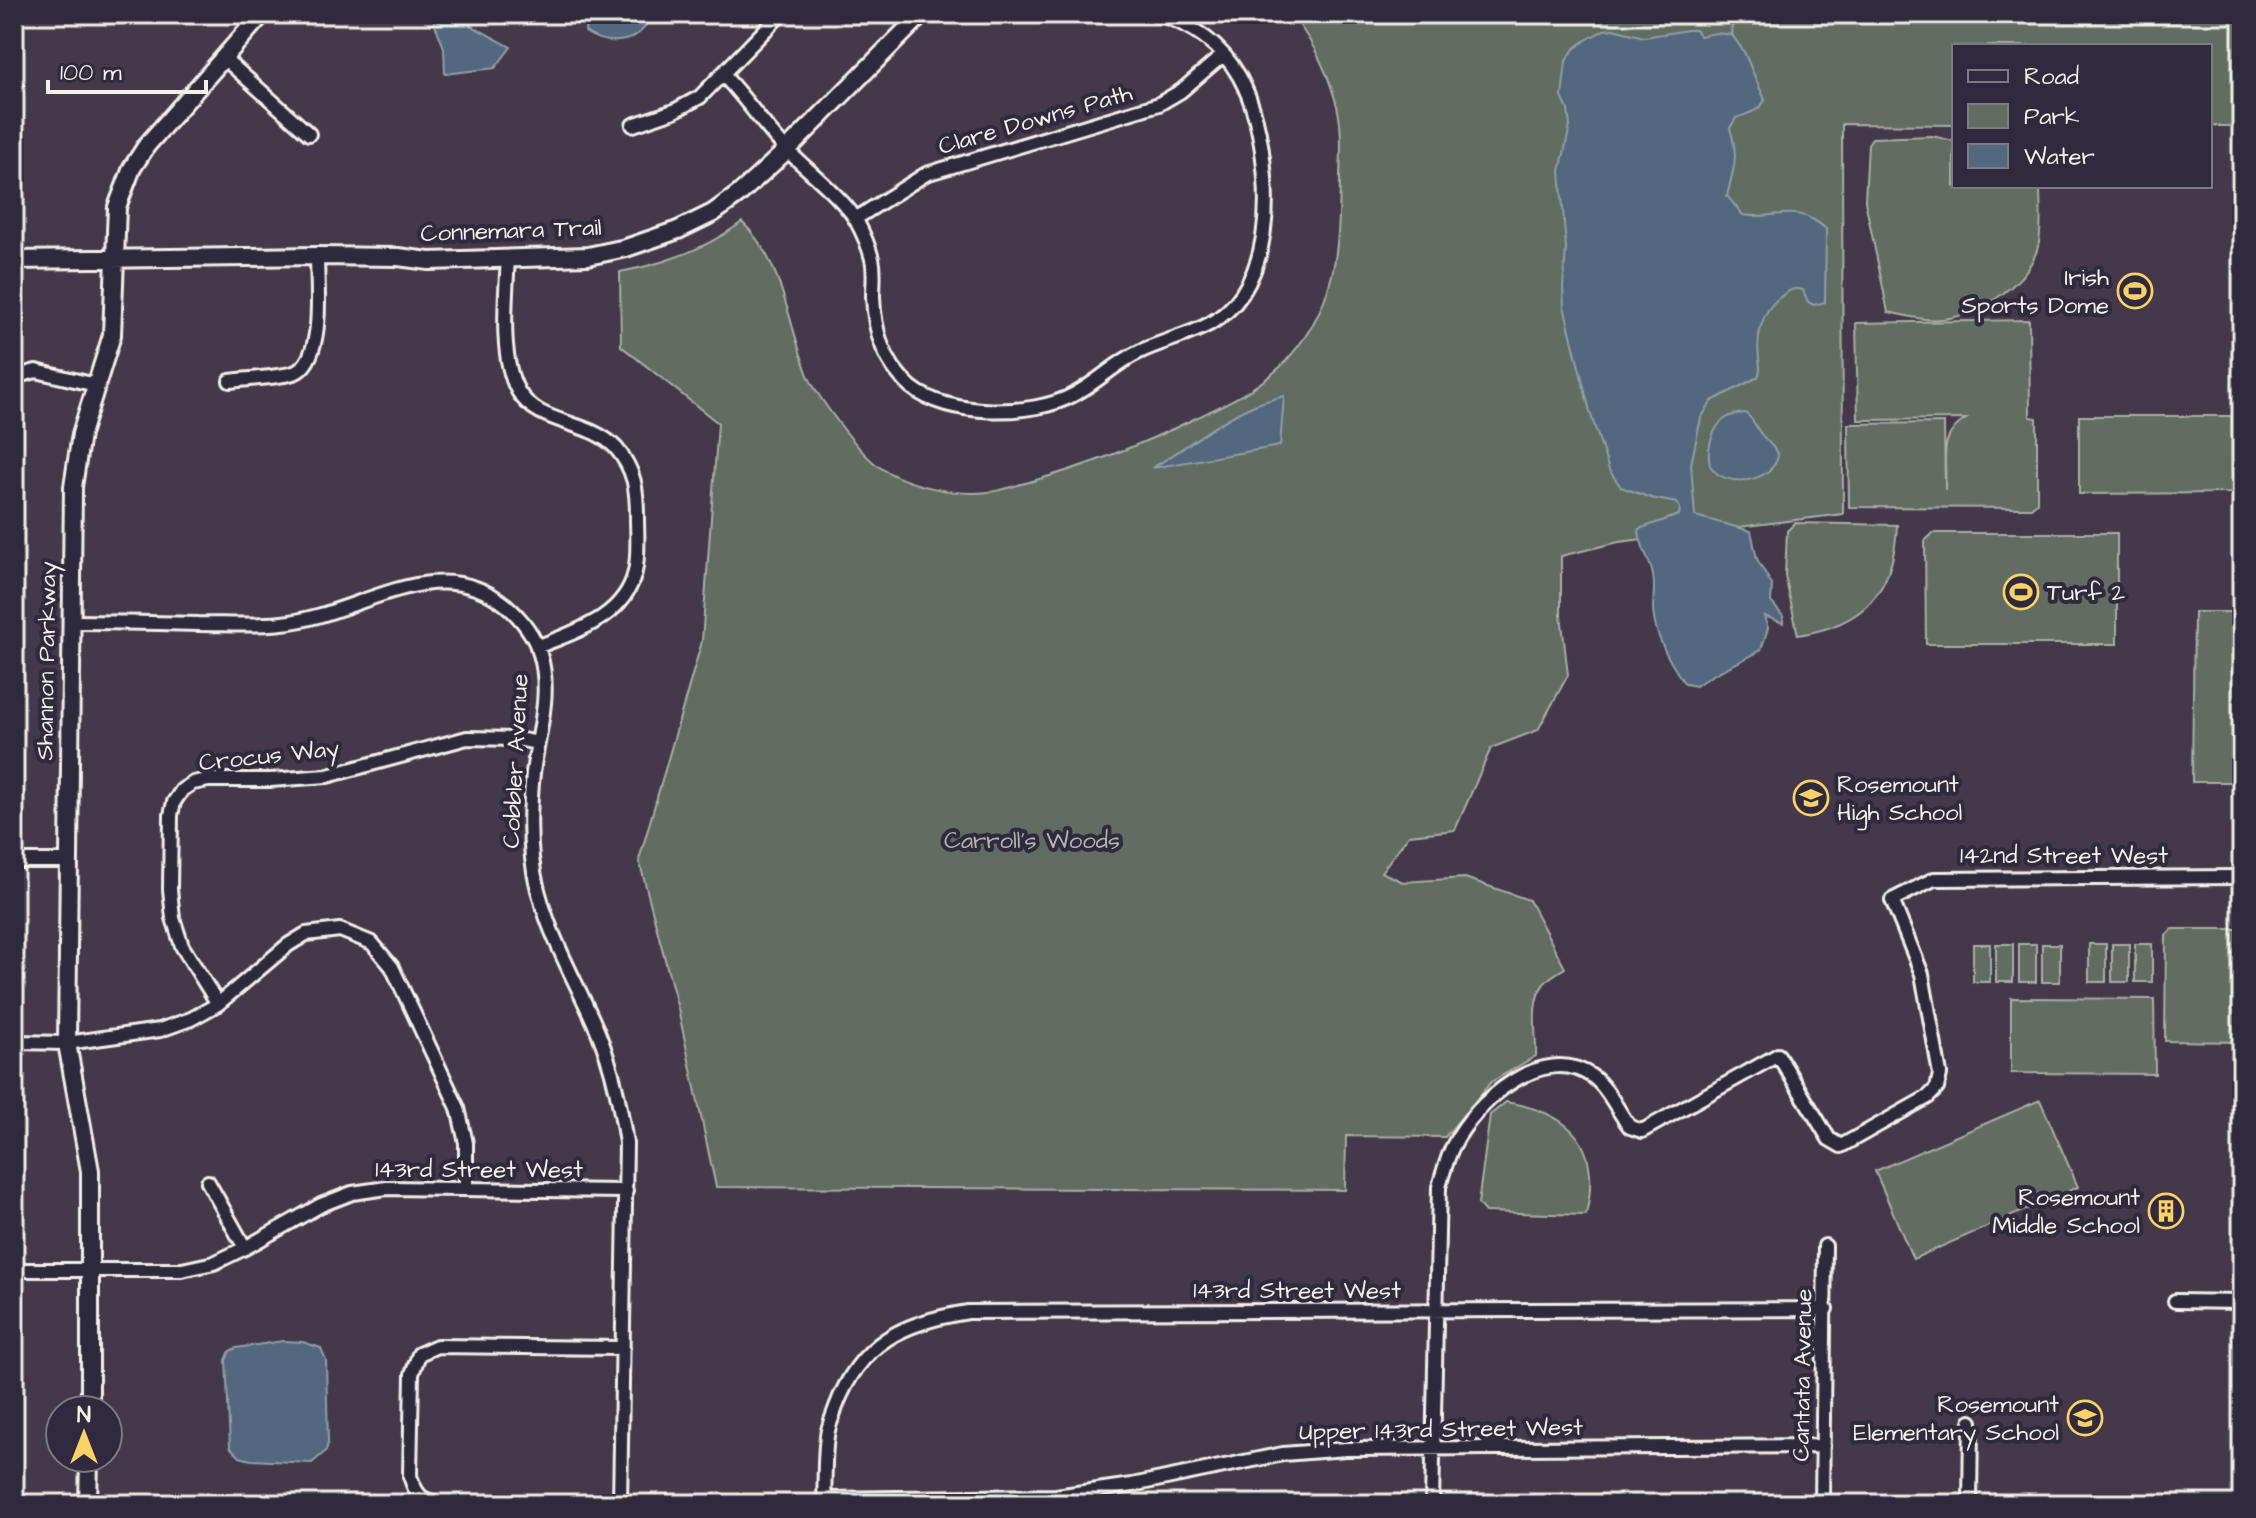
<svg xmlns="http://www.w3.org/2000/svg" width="2256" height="1518" font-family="'Architects Daughter',sans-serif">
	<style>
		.green { fill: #616d61; stroke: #aaafa4; stroke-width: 2 }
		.water { fill: #53677e; stroke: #939ea8; stroke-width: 2 }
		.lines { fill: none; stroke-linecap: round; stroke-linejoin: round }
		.stream { stroke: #939ea8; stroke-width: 3 }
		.minor-casing { stroke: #f4f1e8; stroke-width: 18 }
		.tertiary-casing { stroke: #f4f1e8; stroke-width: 22 }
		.minor { stroke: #2f2a3d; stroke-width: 12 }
		.tertiary { stroke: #2f2a3d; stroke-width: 16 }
		.labels { text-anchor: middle; stroke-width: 8; stroke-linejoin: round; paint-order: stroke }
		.street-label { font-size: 24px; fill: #f4f1e8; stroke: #2f2a3d }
		.poi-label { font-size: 24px; fill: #f4f1e8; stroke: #2f2a3d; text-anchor: end }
		.park-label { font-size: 24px; fill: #b2b6ab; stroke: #2f2a3d }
	</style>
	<rect width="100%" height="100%" fill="#44394a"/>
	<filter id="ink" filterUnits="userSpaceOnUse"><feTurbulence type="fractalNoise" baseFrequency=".0125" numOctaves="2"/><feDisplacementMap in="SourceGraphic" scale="16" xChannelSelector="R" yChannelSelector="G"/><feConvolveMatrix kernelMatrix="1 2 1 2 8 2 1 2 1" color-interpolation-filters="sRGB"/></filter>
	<g filter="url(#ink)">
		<path class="green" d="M1291,14H2242V126H2210V46H1954V125L1842,124L1843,514L1619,542L1561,556V614L1568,675L1538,730L1491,748L1455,830L1409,835L1381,872L1403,882L1465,878L1529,900L1565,968C1558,972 1549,977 1544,984C1529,1002 1537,1034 1536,1056L1491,1082L1445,1137L1346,1136L1345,1190L716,1187L679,1013L639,860L702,641L718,423L621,346L620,272C664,264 706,249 742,222C783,261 788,324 808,375C817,397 859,452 878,466C905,485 955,496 988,492C1002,491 1016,485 1029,482C1088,466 1143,444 1198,417C1227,403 1257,389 1280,367C1337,310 1339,252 1340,177C1341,152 1343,123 1335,99C1326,68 1311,39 1291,14Z
			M1932,136L1954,141V186H2040C2040,204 2042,224 2039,242C2032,281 1980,316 1943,319C1924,321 1907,316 1888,312L1865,201L1868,144L1872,138Z
			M2029,320L2030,417L2037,418V503L2031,508L1849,507L1848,424L1944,423L1945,490C1948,460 1936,437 1966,419L1858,420L1856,323Z
			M2079,416H2232L2233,493L2079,494Z
			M1795,523L1897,525C1894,592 1864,625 1798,635L1785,576L1787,531Z
			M1933,533H2117V644H1926L1925,541Z
			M2194,612H2242V782H2192Z
			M2172,929H2242V1042L2165,1041L2166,935Z
			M1973,944H1990V982H1973Z
			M1996,944H2013V982H1996Z
			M2019,944H2036V982H2019Z
			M2042,944H2060V982H2042Z
			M2089,944H2106V982H2089Z
			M2112,944H2129V982H2112Z
			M2135,944H2152V982H2135Z
			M2011,998L2154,999L2155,1074L2011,1073Z
			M2040,1100L2078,1187L1913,1259L1875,1171Z
			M1506,1102C1573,1113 1602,1146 1586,1215L1485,1212L1478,1204L1490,1115Z"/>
		<path class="water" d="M431,14H450L511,47L495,68L445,74L444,48Z
			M586,14H651C642,44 609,48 585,32Z
			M1613,29L1644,37L1688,30H1695L1700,36L1716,33L1732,35L1744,52L1765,100C1759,112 1748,113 1736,118L1730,128C1739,157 1734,167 1727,196L1743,215C1774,221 1796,201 1826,229L1825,302L1814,305L1808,302L1803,290C1792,287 1788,291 1779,298C1762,311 1756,336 1759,358C1760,366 1761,369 1758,377L1712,401L1701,418L1691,464L1695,516L1751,531L1757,559L1772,585L1771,602L1783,616V623L1764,616L1768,628L1761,650C1739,664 1716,670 1696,686L1685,684C1670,663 1654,635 1653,609C1653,595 1656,585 1652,571C1648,556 1639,544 1639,529L1679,515L1680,508L1677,503L1651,498L1621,487L1609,470L1590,412L1564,306L1563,287L1566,249L1560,171L1570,126L1568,110L1562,97L1566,61L1574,49L1586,40L1604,30Z
			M1284,396L1280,446L1152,468C1185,449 1213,424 1248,408C1259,402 1272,400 1284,396Z
			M1745,413C1754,419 1755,427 1761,434C1768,443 1774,445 1778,456C1772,483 1725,489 1711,467C1708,462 1709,454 1709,449C1713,427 1722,414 1745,413Z
			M283,1341L303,1342L321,1348L326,1360L328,1443L326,1451L312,1463L251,1460L240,1457L230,1447L226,1360L230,1351L236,1348Z"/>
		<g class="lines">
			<path class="stream" d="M1732,35V19L1737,14"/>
			<g class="minor-casing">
				<path id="minor" d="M225,59L309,134
					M722,74C746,98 764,127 788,151C806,169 845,200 856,220C862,231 869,247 872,259C875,270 873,284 873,296C874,331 883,363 911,387C947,417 1033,417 1073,395C1097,383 1115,363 1139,352C1177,334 1216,333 1242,294C1264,260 1268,218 1265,178C1259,101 1238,39 1158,14
					M633,125L674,111L700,97L781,14
					M855,219L926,174L1159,104L1181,91L1223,55
					M508,258C506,296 499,357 518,391C538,426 589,419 616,448C635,470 637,490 637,517C637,535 639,554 635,572C624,618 576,631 537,647
					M14,377L36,371L96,385
					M230,381C244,379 289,377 298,371C325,353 317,285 317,256
					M71,622C113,622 156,623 198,624C226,624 254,626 282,623C358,616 435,548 506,605C521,618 534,635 540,654C552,693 538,734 533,773C530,801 529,830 532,858C539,921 574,975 598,1032C613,1069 620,1104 626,1143L620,1504
					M14,861H68
					M218,1004L182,946L173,918L170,889L171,815L174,802L182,790L193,783L208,780H270L327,776L467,738L517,739L538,743
					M14,1042L67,1043L160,1030L191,1019L218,1004L288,945L306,934L340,930L372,943L392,967L458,1108L466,1143V1188
					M208,1182L245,1248
					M14,1270H182L214,1263L245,1248L321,1205L352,1193L387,1188L626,1191
					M2175,1301L2242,1302
					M824,1499L1056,1496L1132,1485L1283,1454L1346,1449L1823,1446
					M512,1504C490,1504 440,1509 423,1498C415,1493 413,1484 410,1476L412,1374L419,1354L437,1346L623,1348
					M824,1504C825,1482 824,1458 827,1436C828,1426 833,1416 836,1407C860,1342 904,1322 968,1312L1826,1309
					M1432,1504L1439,1187C1443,1173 1447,1158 1453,1146C1475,1102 1543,1041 1593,1077C1609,1089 1618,1112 1630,1127L1642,1131L1778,1055L1829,1139L1841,1146L1928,1097L1937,1088L1940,1074L1922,974L1892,900L1934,879L2242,877
					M1822,1504L1825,1246
					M1970,1504L1971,1422"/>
			</g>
			<g class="tertiary-casing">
				<path id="tertiary" d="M14,260L317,256L398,257L429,261L588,256L626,248L678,230L713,213L739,194L787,150L922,14
					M90,1410V1171L67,1043L73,487L81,434L112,335L117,207L132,168L147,145L262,14
					M88,1504L89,1458"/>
			</g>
			<use href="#minor" class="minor"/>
			<use href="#tertiary" class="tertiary"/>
		</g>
	</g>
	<defs>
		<g id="stadium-ring" transform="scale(1.8)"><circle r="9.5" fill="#2f2a3d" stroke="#ffd166" stroke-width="1.5"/><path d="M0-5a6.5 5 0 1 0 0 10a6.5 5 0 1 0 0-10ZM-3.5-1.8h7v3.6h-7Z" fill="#ffd166"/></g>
		<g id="school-ring" transform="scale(1.8)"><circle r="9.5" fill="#2f2a3d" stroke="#ffd166" stroke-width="1.5"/><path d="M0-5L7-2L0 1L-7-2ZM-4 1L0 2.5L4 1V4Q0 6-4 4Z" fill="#ffd166"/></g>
		<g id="building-ring" transform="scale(1.8)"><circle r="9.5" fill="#2f2a3d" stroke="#ffd166" stroke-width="1.5"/><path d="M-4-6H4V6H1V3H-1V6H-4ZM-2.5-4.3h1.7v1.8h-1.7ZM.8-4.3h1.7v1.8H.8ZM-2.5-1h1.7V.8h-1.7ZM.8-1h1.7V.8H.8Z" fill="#ffd166"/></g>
	</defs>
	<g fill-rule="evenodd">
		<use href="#stadium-ring" x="2135" y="291"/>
		<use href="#stadium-ring" x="2021" y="592"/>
		<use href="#school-ring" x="1811" y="798"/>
		<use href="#building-ring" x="2166" y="1211"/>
		<use href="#school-ring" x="2085" y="1418"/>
	</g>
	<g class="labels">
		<g class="street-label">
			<text transform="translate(1035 119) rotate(-16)" y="8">Clare Downs Path</text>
			<text transform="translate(511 230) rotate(-2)" y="8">Connemara Trail</text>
			<text transform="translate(46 661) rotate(-89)" y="8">Shannon Parkway</text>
			<text transform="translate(269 755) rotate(-6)" y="8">Crocus Way</text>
			<text transform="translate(515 761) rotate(-87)" y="8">Cobbler Avenue</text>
			<text x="2064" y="863">142nd Street West</text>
			<text x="479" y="1177">143rd Street West</text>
			<text x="1297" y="1298">143rd Street West</text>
			<text transform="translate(1802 1375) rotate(-89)" y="8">Cantata Avenue</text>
			<text transform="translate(1441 1429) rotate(-1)" y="8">Upper 143rd Street West</text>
		</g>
		<g class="poi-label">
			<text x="2109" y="285">Irish<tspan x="2109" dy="28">Sports Dome</tspan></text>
			<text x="2047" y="600" text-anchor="start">Turf 2</text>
			<text x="1837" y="792" text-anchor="start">Rosemount<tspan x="1837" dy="28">High School</tspan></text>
			<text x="2140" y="1205">Rosemount<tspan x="2140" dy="28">Middle School</tspan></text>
			<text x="2059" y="1412">Rosemount<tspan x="2059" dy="28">Elementary School</tspan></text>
		</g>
		<g class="park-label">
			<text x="1032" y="848">Carroll's Woods</text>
		</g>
	</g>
	<rect width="2256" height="1518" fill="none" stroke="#2f2a3d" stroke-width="48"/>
	<rect x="24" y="24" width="2208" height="1470" fill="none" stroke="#f4f1e8" stroke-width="3" filter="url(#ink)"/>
	<rect x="1952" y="44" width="260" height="144" fill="#2f2a3d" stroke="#7e7a81" stroke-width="2"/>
	<rect x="1968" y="70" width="40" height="12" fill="#2f2a3d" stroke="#7e7a81" stroke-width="2"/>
	<text x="2024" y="84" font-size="24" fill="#f4f1e8">Road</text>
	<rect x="1968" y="104" width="40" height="24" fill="#616d61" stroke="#7e7a81" stroke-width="2"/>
	<text x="2024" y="124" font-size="24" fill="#f4f1e8">Park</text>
	<rect x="1968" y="144" width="40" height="24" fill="#53677e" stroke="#7e7a81" stroke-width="2"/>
	<text x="2024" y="164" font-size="24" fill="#f4f1e8">Water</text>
	<g transform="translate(84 1434)"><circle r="38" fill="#2f2a3d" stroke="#7e7a81" stroke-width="2"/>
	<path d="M0-6L14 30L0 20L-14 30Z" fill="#ffd166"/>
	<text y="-12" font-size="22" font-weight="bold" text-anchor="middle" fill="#f4f1e8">N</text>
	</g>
	<path d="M48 80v12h158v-12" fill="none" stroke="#f4f1e8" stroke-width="4"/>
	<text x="60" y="80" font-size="24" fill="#f4f1e8" stroke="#2f2a3d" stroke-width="6" paint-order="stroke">100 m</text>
</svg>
